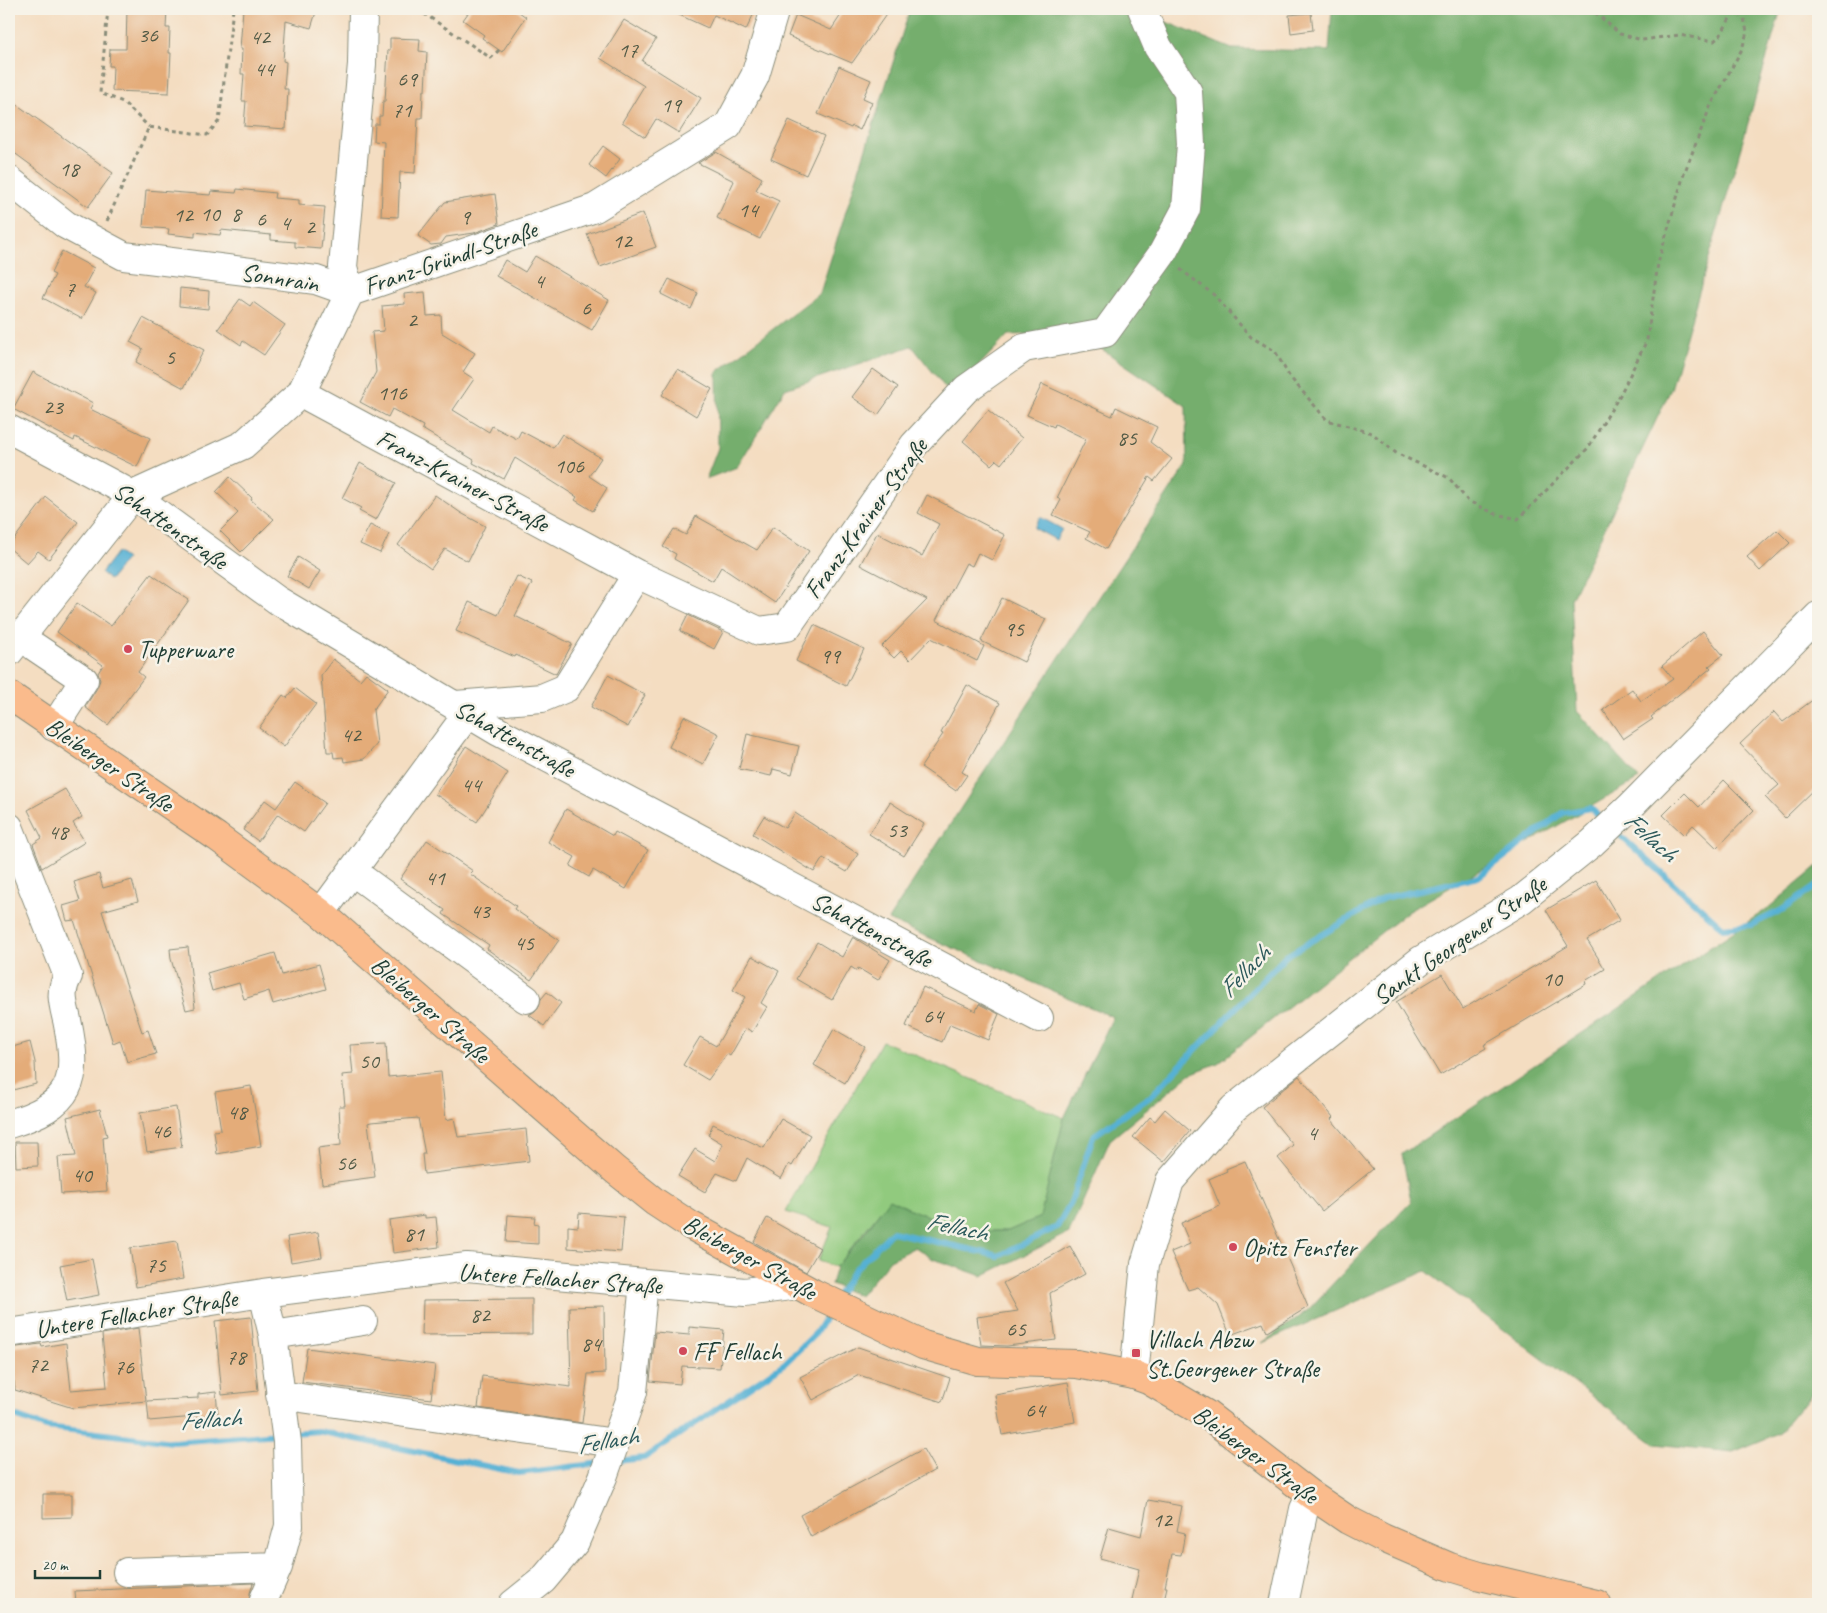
<svg xmlns="http://www.w3.org/2000/svg" width="1827" height="1613" font-family="Caveat,sans-serif">
	<style>
		.green { fill: #91ca7e; stroke: #588459 }
		.forest { fill: #74ae6d; stroke: #4a7650 }
		.water { fill: #56b1d4; stroke: #3a7784 }
		.lines { fill: none; stroke-linecap: round; stroke-linejoin: round }
		.stream { stroke: #56b1d4; stroke-width: 6 }
		.building { fill: #e4ac79 }
		.minor-casing { stroke: #8a8d7a; stroke-width: 30 }
		.major-casing { stroke: #8a8d7a; stroke-width: 30 }
		.path { stroke: #8a8d7a; stroke-width: 3; stroke-dasharray: 4 4; stroke-linecap: butt }
		.minor { stroke: #fff; stroke-width: 28 }
		.major { stroke: #fabb8c; stroke-width: 28 }
		.poi-dot { fill: #d1495b; stroke: #f7f3e8; stroke-width: 2 }
		.labels { text-anchor: middle; stroke-width: 5; stroke-linejoin: round; paint-order: stroke }
		.number-label { font-size: 22px; fill: #505945 }
		.street-label { font-size: 25px; fill: #1f3d34; stroke: #f7f3e8 }
		.poi-label { font-size: 25px; fill: #1f3d34; stroke: #f7f3e8; text-anchor: start }
		.water-label { font-size: 26px; font-style: italic; fill: #2d5a5c; stroke: #f7f3e8 }
	</style>
	<rect width="100%" height="100%" fill="#f7f3e8"/>
	<filter id="ink" filterUnits="userSpaceOnUse"><feTurbulence type="fractalNoise" baseFrequency=".02" numOctaves="2"/><feDisplacementMap in="SourceGraphic" scale="10" xChannelSelector="R" yChannelSelector="G"/><feConvolveMatrix kernelMatrix="1 2 1 2 8 2 1 2 1" color-interpolation-filters="sRGB"/></filter>
	<filter id="wash" filterUnits="userSpaceOnUse"><feTurbulence type="fractalNoise" baseFrequency=".0096" numOctaves="4" result="noise"/><feDisplacementMap in="SourceGraphic" scale="20" xChannelSelector="R" yChannelSelector="G"/><feGaussianBlur stdDeviation="1.12" result="paint"/><feColorMatrix in="noise" values="0 0 0 0 0 0 0 0 0 0 0 0 0 0 0 0 0 1.4 0 .05"/><feComposite in="paint" operator="in"/></filter>
	<g filter="url(#wash)">
		<rect width="100%" height="100%" fill="#f4ddc1"/>
		<path class="green" d="M882,1041L1064,1118L1041,1217L1008,1231H972L919,1213L889,1200L836,1267L818,1261L832,1227L786,1212Z"/>
		<path class="forest" d="M910,9H1149V15L1232,49L1329,51L1332,9H1781L1671,389L1571,599L1577,711L1639,779L1407,912L1218,1063L1190,1074L1110,1140L1069,1233L982,1276L933,1259L915,1247L890,1260L860,1296L831,1284L836,1267L866,1231L889,1199L919,1213L972,1231H1008L1040,1217L1064,1118L1113,1017L888,920L1046,677L1187,465L1186,406L1078,333L1008,335L951,395L912,346L785,389L737,467L706,479L718,448L717,372L820,293Z
			M1818,866V1386L1779,1433L1733,1452L1655,1444L1426,1271L1262,1343L1308,1310L1411,1201L1402,1154L1767,909Z"/>
		<path class="water" d="M1040,517L1062,529L1056,540L1034,528Z
			M117,552L126,559L110,580L101,573Z"/>
		<g class="lines">
			<path class="stream" d="M1614,830L1723,928L1751,925L1782,910L1818,885
				M837,1297L854,1270L892,1232L999,1256L1057,1227L1071,1202L1093,1136L1150,1097L1286,956L1384,898L1478,877L1562,813L1590,808L1605,821
				M9,1414L46,1427L173,1442L279,1434
				M292,1433L318,1431L519,1473L602,1463
				M617,1461L644,1458L785,1363L816,1333L831,1308"/>
		</g>
		<g id="blocks">
			<path class="building" d="M127,9H167L166,28H170L169,53H171L169,93L112,91L113,66H109L110,49H126Z
				M243,9H317L311,28L286,21L283,61L286,62L284,89H288L286,129L244,126L246,101H242L244,74H241L242,49H240Z
				M471,9H515L526,17L502,52L482,38L484,35L463,20Z
				M666,9H756L746,30L714,15L708,28Z
				M845,9H890L852,63L788,36L796,15L831,30Z
				M1311,13L1313,30L1291,33L1289,15Z
				M624,20L656,39L642,61L701,98L679,133L656,119L645,137L622,122L644,86L600,58Z
				M390,38L420,39L419,51L427,52L425,91H423L422,118H418L415,173L400,172L398,217L381,216L384,142L374,141L375,124H379V116H382L383,101H385L388,50H390Z
				M839,66L871,80L863,98L872,102L860,130L852,126L851,128L818,114Z
				M9,99L113,173L88,207L9,149Z
				M789,120L824,136L806,175L771,159Z
				M603,146L620,159L606,178L589,165Z
				M716,152L762,178L756,190L779,201L760,239L717,218L734,181L698,163Z
				M237,189L275,193L274,198L299,200V205L325,207L321,249L295,247V242L271,240V235L221,230L220,235L195,232V237L168,234L169,229L143,227L146,190L210,195L211,191L236,193Z
				M495,194L499,224L474,233L446,237L441,244L431,245L418,236L445,202Z
				M643,213L656,247L600,267L587,234Z
				M62,251L94,268L84,287L96,293L82,319L43,298L55,275L51,273Z
				M535,256L609,300L592,330L496,276L505,260L525,272Z
				M669,279L698,293L691,309L661,294Z
				M180,288L209,291L208,309L179,306Z
				M425,292L427,316L441,315L442,333L475,353L463,372L474,379L453,410L489,432L492,426L517,439L521,431L553,448L562,434L601,458L589,476L607,488L593,511L575,500L577,497L515,458L504,479L473,463L474,460L422,429L423,426L392,409L388,417L360,402L376,372L372,332L384,331L382,306L405,304L404,294Z
				M240,299L250,306L253,302L285,325L264,355L243,341L241,345L218,329Z
				M143,318L204,350L184,388L136,362L143,349L130,342Z
				M678,369L712,389L696,416L662,395Z
				M873,369L898,387L878,415L852,397Z
				M33,372L93,403L90,409L150,438L137,467L75,437L74,441L13,409Z
				M1042,384L1112,416L1116,407L1157,427L1150,442L1172,459L1154,481L1149,477L1106,549L1086,538L1090,532L1053,515L1061,500L1057,498L1086,439L1055,424L1054,427L1027,415Z
				M988,410L1022,438L1001,464L996,460L991,465L963,441Z
				M360,463L396,483L376,520L359,511L361,508L342,498Z
				M230,477L252,498L251,500L274,519L241,552L220,531L238,513L216,492Z
				M435,495L461,513L485,526L468,561L445,549L431,569L398,545Z
				M927,495L1005,535L992,560L978,553L972,566L966,563L936,620L984,646L977,661L931,638L910,660L901,651L894,658L882,646L927,600L860,565L877,533L922,556L939,524L918,513Z
				M46,497L78,522L49,559L38,551L27,563L9,548V546Z
				M696,516L757,550L773,527L809,551L775,603L721,567L713,581L674,559L676,554L663,547L674,529L686,535Z
				M370,525L389,534L380,553L360,544Z
				M1777,530L1790,543L1760,571L1747,557Z
				M298,557L320,571L309,589L287,576Z
				M151,574L189,600L138,672L144,677L108,725L85,707L97,688L100,680L98,673L103,665L57,632L77,603L111,626Z
				M517,576L532,583L515,616L572,644L556,674L516,655L515,657L456,631L469,602L498,615Z
				M1002,598L1046,619L1024,662L981,641Z
				M688,615L723,632L714,649L680,631Z
				M814,625L864,649L846,686L796,661Z
				M1703,631L1723,655L1709,666L1711,668L1651,717L1653,719L1623,739L1603,710L1632,689L1641,701L1673,679L1662,666Z
				M333,659L360,680L366,673L388,689L373,710L377,744L364,759L344,762L343,757L334,758L333,752H327L321,675Z
				M608,675L645,695L628,727L591,707Z
				M967,685L1000,703L962,772L967,775L956,791L921,767L943,734L941,733Z
				M295,688L316,704L284,747L259,728L283,695L287,698Z
				M1818,696V786L1785,818L1765,797L1779,785L1740,744L1774,712L1783,722Z
				M684,716L719,734L703,764L669,747Z
				M747,734L799,746L792,774L773,769L771,776L739,769Z
				M466,746L508,773L477,822L435,794Z
				M1724,780L1754,810L1717,848L1693,825L1684,835L1663,815L1685,793L1699,807Z
				M295,782L325,803L304,832L278,814L258,841L243,830L265,800L276,808Z
				M65,789L82,817L73,823L85,842L42,868L33,844L42,838L28,810Z
				M890,802L924,824L904,856L869,834Z
				M566,809L613,836L615,832L648,850L626,889L593,870L589,877L570,866L575,857L548,842Z
				M795,813L858,854L847,872L823,858L814,872L753,834L764,816L785,828Z
				M427,840L473,871L470,874L516,906L514,909L559,940L531,980L487,949L489,945L443,914L445,910L400,879Z
				M99,874L103,888L132,880L138,901L102,911L142,1032L148,1030L156,1054L127,1062L120,1040L113,1043L74,920L67,921L63,906L80,901L74,882Z
				M1596,880L1620,920L1587,940L1605,969L1585,981L1586,984L1484,1045L1486,1048L1440,1075L1396,1002L1442,974L1463,1009L1568,946L1546,910Z
				M853,937L890,960L878,980L858,968L857,971L851,967L832,1000L796,979L817,942L842,957Z
				M188,947L195,1008L186,1010L171,959L170,949Z
				M275,953L282,975L319,964L326,989L273,1004L269,991L244,999L239,983L212,991L207,973Z
				M752,956L779,971L761,1003L767,1007L752,1032L746,1028L730,1056L727,1054L708,1080L683,1065L700,1037L716,1046L745,997L733,990Z
				M923,987L976,1011L979,1004L999,1014L988,1040L950,1024L942,1042L906,1026Z
				M547,992L561,1003L544,1026L529,1015L538,1009L541,999Z
				M834,1029L865,1047L845,1083L814,1065Z
				M30,1042L35,1062L36,1084L9,1091V1048Z
				M386,1043L388,1077L441,1072L446,1120L454,1118L458,1137L526,1129L529,1161L424,1174L422,1154H425L418,1118L371,1122L368,1123L375,1177L322,1184L318,1148L341,1145L339,1106H345L342,1075L353,1074L350,1045Z
				M1299,1076L1333,1117L1331,1119L1373,1169L1322,1211L1278,1158L1293,1145L1262,1107Z
				M251,1086L261,1146L217,1154L214,1131L221,1130L215,1092Z
				M176,1107L182,1147L147,1152L140,1113Z
				M100,1109L107,1136L103,1137L107,1191L61,1194L58,1157L76,1156L67,1117Z
				M1165,1109L1190,1131L1164,1162L1133,1137L1150,1117L1155,1121Z
				M781,1119L810,1135L792,1166L789,1164L781,1179L747,1158L736,1181L717,1173L705,1192L678,1176L695,1149L715,1161L723,1144L708,1135L713,1124L764,1148Z
				M15,1142H37L38,1166L16,1167Z
				M1245,1161L1295,1276L1308,1307L1267,1332L1263,1323L1230,1335L1218,1305L1198,1287L1188,1290L1171,1252L1190,1244L1181,1223L1220,1206L1209,1179L1227,1171L1226,1169Z
				M579,1213L624,1217L621,1252L568,1248V1226L578,1227Z
				M425,1215V1218L436,1217L439,1247L393,1253L389,1220Z
				M508,1215L535,1217L534,1223L538,1224V1244L506,1242Z
				M767,1218L820,1248L806,1272L754,1242Z
				M318,1232L322,1257L291,1262L287,1237Z
				M177,1241L183,1279L136,1287L130,1248Z
				M1070,1246L1085,1274L1050,1293L1056,1340L1007,1346L981,1345L977,1317L1018,1311L1003,1283Z
				M92,1259L99,1295L67,1301L60,1265Z
				M532,1299V1334L422,1335L423,1300Z
				M604,1306L605,1373L588,1374L582,1423L478,1408L482,1376L571,1387L569,1307Z
				M251,1317L258,1391L222,1395L215,1321Z
				M689,1327L724,1330L720,1368L682,1366L680,1384L650,1381L655,1332L689,1335Z
				M138,1328L146,1401L73,1408L15,1390L14,1381L9,1382V1348L41,1344L42,1347L66,1343L71,1390L107,1387L102,1334Z
				M858,1347L950,1378L942,1402L859,1375L813,1400L800,1377Z
				M307,1348L435,1365L431,1399L302,1382Z
				M1068,1382L1075,1422L1002,1435L995,1395Z
				M216,1392L218,1415L149,1421L147,1401L198,1398V1394Z
				M923,1449L935,1470L811,1537L800,1515Z
				M43,1494H72V1517L43,1518Z
				M1148,1500L1182,1506L1177,1531L1185,1533L1181,1555L1172,1554L1165,1587H1167L1163,1604H1131L1139,1569L1100,1558L1109,1527L1141,1536Z
				M253,1583L250,1593V1604H76L75,1591Z"/>
		</g>
	</g>
	<g filter="url(#ink)">
		<use href="#blocks" fill-opacity="0" stroke="#8a8d7a" stroke-width="1"/>
		<g class="lines">
			<g class="minor-casing">
				<path id="minor" d="M9,180L66,225L124,256L316,280L350,292
					M350,292L343,267L362,64L363,9
					M301,393L637,574L759,631L787,627L914,445L966,389L1024,348L1105,333L1162,254L1186,209L1191,144L1188,92L1158,47L1142,9
					M9,429L133,495L277,600L499,732L1039,1018
					M35,647L84,680L54,727
					M9,652L133,495L243,445L301,393L350,292L595,208L728,126L755,76L775,9
					M456,705L542,698L566,688L637,574
					M9,827L68,976C59,992 63,1003 67,1020C80,1082 72,1105 9,1124
					M352,871L526,999
					M321,913L468,713
					M263,1293L273,1335L287,1442L289,1526L278,1567L264,1599
					M9,1333L263,1293L467,1267L745,1292L798,1285
					M273,1335L363,1321
					M1134,1375L1145,1264L1170,1181L1234,1108L1421,960L1521,900L1592,843L1629,808L1818,616
					M280,1395L615,1443
					M127,1572L278,1567
					M513,1604L543,1580L575,1542L603,1477L633,1392L644,1283
					M1284,1604L1304,1509L1311,1495"/>
			</g>
			<g class="major-casing">
				<path id="major" d="M9,695L217,837L321,913L615,1170L655,1202L690,1225L813,1293L923,1345L978,1361L1077,1364L1134,1375L1148,1380L1206,1414L1311,1495L1348,1520L1383,1538L1450,1567L1480,1576L1597,1604"/>
			</g>
			<path class="path" d="M108,9L100,93L123,102L149,127
				M417,9L491,58L499,50
				M107,221L149,127L207,135L219,121L233,9
				M1180,269L1214,295L1251,337L1275,351L1289,376L1327,420L1372,433L1396,453L1449,478L1468,501L1496,514L1518,519L1588,448L1620,395L1647,340L1658,263L1684,174L1710,107L1742,49L1747,32L1744,18L1736,12C1725,22 1726,31 1714,41L1679,35L1642,40L1620,34L1591,9"/>
			<use href="#minor" class="minor"/>
			<use href="#major" class="major"/>
		</g>
	</g>
	<g class="poi-dot">
		<circle cx="128" cy="649" r="5"/>
		<circle cx="1233" cy="1247" r="5"/>
		<circle cx="683" cy="1351" r="5"/>
		<rect x="1131" y="1348" width="10" height="10" rx="2.5"/>
	</g>
	<g class="labels">
		<g class="number-label">
			<text x="148" y="42">36</text>
			<text x="260" y="44">42</text>
			<text x="628" y="57">17</text>
			<text x="264" y="76">44</text>
			<text x="407" y="86">69</text>
			<text x="671" y="112">19</text>
			<text x="402" y="117">71</text>
			<text x="69" y="176">18</text>
			<text x="748" y="217">14</text>
			<text x="210" y="221">10</text>
			<text x="236" y="221">8</text>
			<text x="183" y="222">12</text>
			<text x="465" y="224">9</text>
			<text x="261" y="226">6</text>
			<text x="285" y="230">4</text>
			<text x="310" y="234">2</text>
			<text x="622" y="248">12</text>
			<text x="539" y="288">4</text>
			<text x="70" y="296">7</text>
			<text x="586" y="315">6</text>
			<text x="412" y="327">2</text>
			<text x="170" y="364">5</text>
			<text x="392" y="400">116</text>
			<text x="53" y="414">23</text>
			<text x="1127" y="445">85</text>
			<text x="569" y="473">106</text>
			<text x="1014" y="636">95</text>
			<text x="830" y="663">99</text>
			<text x="351" y="742">42</text>
			<text x="471" y="792">44</text>
			<text x="897" y="837">53</text>
			<text x="58" y="839">48</text>
			<text x="435" y="885">41</text>
			<text x="480" y="918">43</text>
			<text x="524" y="950">45</text>
			<text x="1552" y="986">10</text>
			<text x="933" y="1023">64</text>
			<text x="369" y="1068">50</text>
			<text x="237" y="1119">48</text>
			<text x="161" y="1138">46</text>
			<text x="1312" y="1140">4</text>
			<text x="346" y="1170">56</text>
			<text x="82" y="1182">40</text>
			<text x="414" y="1241">81</text>
			<text x="156" y="1272">75</text>
			<text x="480" y="1322">82</text>
			<text x="1016" y="1336">65</text>
			<text x="591" y="1351">84</text>
			<text x="236" y="1364">78</text>
			<text x="38" y="1372">72</text>
			<text x="124" y="1374">76</text>
			<text x="1035" y="1417">64</text>
			<text x="1162" y="1527">12</text>
		</g>
		<g class="street-label">
			<text transform="translate(450 257) rotate(-19)" y="9">Franz-Gründl-Straße</text>
			<text transform="translate(280 277) rotate(9)" y="9">Sonnrain</text>
			<text transform="translate(463 480) rotate(28)" y="9">Franz-Krainer-Straße</text>
			<text transform="translate(865 518) rotate(-54)" y="9">Franz-Krainer-Straße</text>
			<text transform="translate(171 525) rotate(35)" y="9">Schattenstraße</text>
			<text transform="translate(515 738) rotate(29)" y="9">Schattenstraße</text>
			<text transform="translate(110 764) rotate(34)" y="9">Bleiberger Straße</text>
			<text transform="translate(872 929) rotate(28)" y="9">Schattenstraße</text>
			<text transform="translate(1459 940) rotate(-35)" y="9">Sankt Georgener Straße</text>
			<text transform="translate(431 1009) rotate(41)" y="9">Bleiberger Straße</text>
			<text transform="translate(750 1257) rotate(29)" y="9">Bleiberger Straße</text>
			<text transform="translate(560 1278) rotate(4)" y="9">Untere Fellacher Straße</text>
			<text transform="translate(136 1313) rotate(-9)" y="9">Untere Fellacher Straße</text>
			<text transform="translate(1256 1454) rotate(36)" y="9">Bleiberger Straße</text>
		</g>
		<g class="poi-label">
			<text x="138" y="658">Tupperware</text>
			<text x="1243" y="1256">Opitz Fenster</text>
			<text x="1146" y="1348">Villach Abzw<tspan x="1146" dy="29">St.Georgener Straße</tspan></text>
			<text x="693" y="1360">FF Fellach</text>
		</g>
		<g class="water-label">
			<text transform="translate(1651 836) rotate(42)" y="9">Fellach</text>
			<text transform="translate(1244 971) rotate(-46)" y="9">Fellach</text>
			<text transform="translate(957 1226) rotate(12)" y="9">Fellach</text>
			<text transform="translate(210 1419) rotate(-4)" y="9">Fellach</text>
			<text transform="translate(607 1440) rotate(-10)" y="9">Fellach</text>
		</g>
	</g>
	<rect width="1827" height="1613" fill="none" stroke="#f7f3e8" stroke-width="30"/>
	<path d="M35 1570v8h65v-8" fill="none" stroke="#1f3d34" stroke-width="2.5"/>
	<text x="42" y="1570" font-size="15" fill="#1f3d34" stroke="#f7f3e8" stroke-width="4" paint-order="stroke">20 m</text>
</svg>
